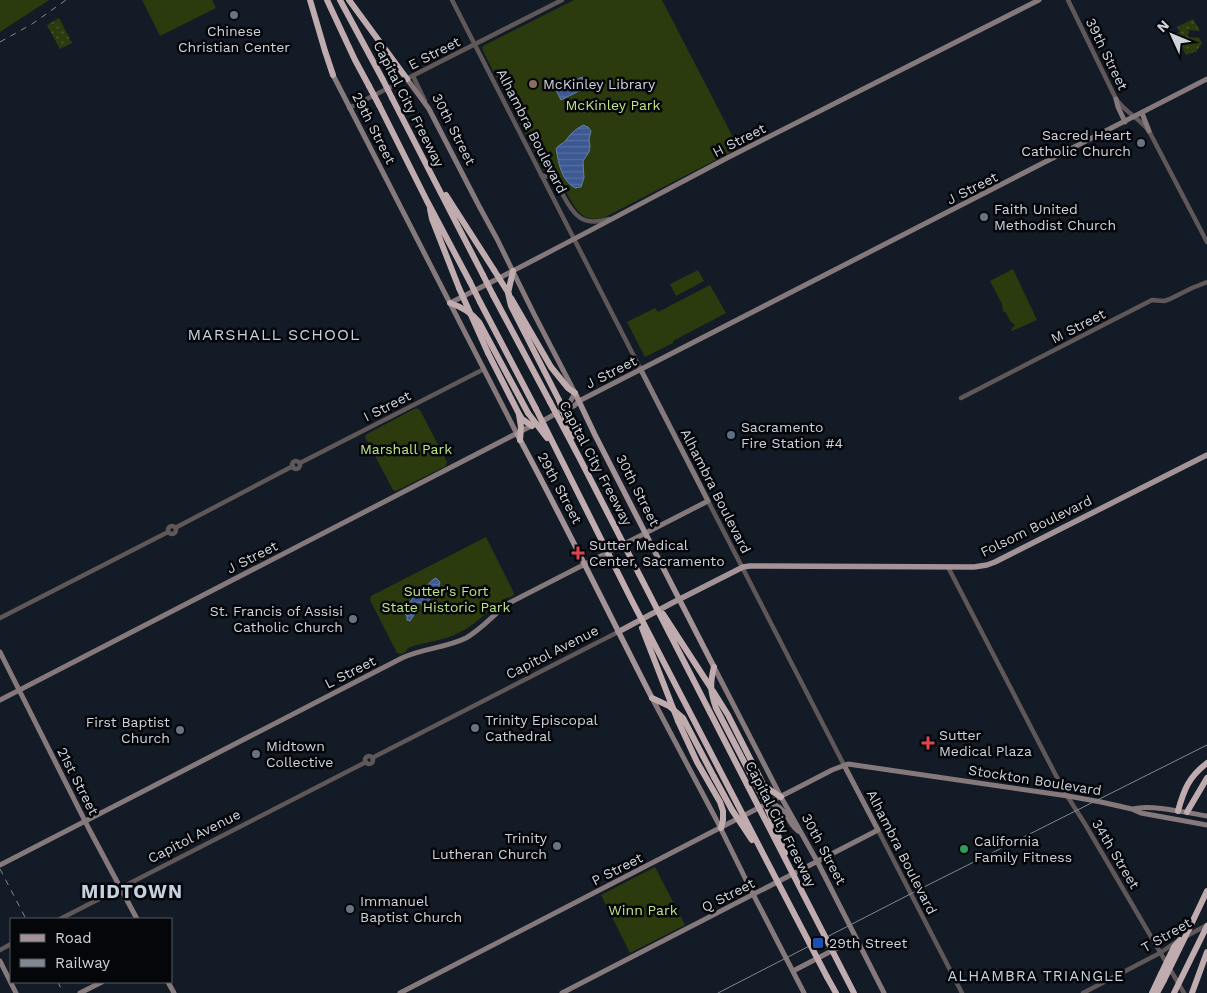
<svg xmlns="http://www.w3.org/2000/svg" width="1207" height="993" font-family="'Work Sans',sans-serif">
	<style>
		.green { fill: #2b3b0d }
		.garden { fill: url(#garden-dots) }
		.water { fill: url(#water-rules); stroke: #687ea9 }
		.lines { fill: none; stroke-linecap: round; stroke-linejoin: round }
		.tertiary { stroke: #5f5758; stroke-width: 4.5 }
		.secondary { stroke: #86797b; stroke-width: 5 }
		.primary { stroke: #a49396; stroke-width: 5.5 }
		.motorway { stroke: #c0acaf; stroke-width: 6 }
		.tram { stroke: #818891; stroke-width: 1 }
		.rail { stroke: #818891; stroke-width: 1; stroke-dasharray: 6 6; stroke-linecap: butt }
		.motorway-bridge { stroke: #c0acaf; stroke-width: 6 }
		.worship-dot { fill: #6b7280; stroke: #04060a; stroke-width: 2 }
		.education-dot { fill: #8d6e63; stroke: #04060a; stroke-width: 2 }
		.service-dot { fill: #5c6f8a; stroke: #04060a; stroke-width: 2 }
		.health-dot { fill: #e0444e; stroke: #04060a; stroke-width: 2 }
		.leisure-dot { fill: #2e9e5b; stroke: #04060a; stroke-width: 2 }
		.transit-dot { fill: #1a4fb4; stroke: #04060a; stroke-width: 2 }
		.labels { text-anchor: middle; stroke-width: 5; stroke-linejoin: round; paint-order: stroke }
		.poi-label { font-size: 14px; fill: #ced3db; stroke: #04060a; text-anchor: start }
		.street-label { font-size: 14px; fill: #ced3db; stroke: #04060a }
		.park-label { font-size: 14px; fill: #bde483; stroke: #04060a }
		.neighbourhood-label { font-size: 15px; letter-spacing: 1px; fill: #c6d1e0; stroke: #04060a }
		.quarter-label { font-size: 16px; letter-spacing: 1px; fill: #c6d1e0; stroke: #04060a }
		.district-label { font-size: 19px; font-weight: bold; letter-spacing: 1px; fill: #c6d1e0; stroke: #04060a }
	</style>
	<defs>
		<pattern id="garden-dots" width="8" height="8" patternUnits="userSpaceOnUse" patternTransform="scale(1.25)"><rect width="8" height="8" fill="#2b3b0d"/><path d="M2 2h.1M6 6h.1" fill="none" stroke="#495630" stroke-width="1.8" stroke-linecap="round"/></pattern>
		<pattern id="water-rules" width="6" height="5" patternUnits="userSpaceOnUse" patternTransform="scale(1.25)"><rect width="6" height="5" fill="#3c5993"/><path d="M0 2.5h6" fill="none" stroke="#5770a2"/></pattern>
	</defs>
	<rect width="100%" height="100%" fill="#131b26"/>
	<path class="green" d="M0,0H49L0,32Z
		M142,0H212L216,8L160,36Z
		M574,0H662L737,145V149L605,217C576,226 573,199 560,182C556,176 550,175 544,171L482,49L483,46Z
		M1013,269L1037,320L1012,331L1011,330L1015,325L1010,321V320L1008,317L1006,313L1003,311L1002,304L990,281Z
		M698,270L704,281L676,296L670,284Z
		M710,285L726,313L673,341V343L645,357L627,322L655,308L658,312Z
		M416,408L420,410L447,462L446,466L396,491L393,490L365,437L367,434Z
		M486,537L514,593L513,596L509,598L508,597L503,600L504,602L497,606H494C480,619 466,632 446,638C433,642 420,643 408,648L406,652L401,654L397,653L370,600L371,596Z
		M655,867L685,925L630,953L601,895Z"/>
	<path class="garden" d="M59,18L72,43L60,49L47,25Z
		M1193,19L1200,31L1189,30L1188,37L1199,38L1202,43L1196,52H1194L1186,55L1175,34L1180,32L1177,27Z"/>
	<path class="water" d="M582,77L587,87L561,100L556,90Z
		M583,125L588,127L591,131L589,139L590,146L589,152L583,161L584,178L581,187L575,188C561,180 559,164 556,149C559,144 563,144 566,140C572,132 575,130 583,125Z
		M436,578L440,582C439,589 435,591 432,596C429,599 428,604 426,608L423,607L421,603L418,602L416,605V612L410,621L407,620V616L404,613L408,604L415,596H418L421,599H423C425,591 427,582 436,578Z"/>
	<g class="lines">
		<path class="tertiary" d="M452,0L641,370
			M1068,0L1116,99C1125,112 1140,119 1149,131L1207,242
			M413,76L425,101
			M349,108L562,0
			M541,175C546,176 552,177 555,181C559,184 561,190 563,195C574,216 583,227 609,219
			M961,398L1152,300L1164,301L1170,299L1192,288L1207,282
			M292 465a4 4 0 1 1 8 0a4 4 0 1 1-8 0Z
			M300,463L484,369
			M708,501L844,765
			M168 530a4 4 0 1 1 8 0a4 4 0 1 1-8 0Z
			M175,528L293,466
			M948,567L1064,791L1085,824L1184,993
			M0,618L168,532
			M365 760a4 4 0 1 1 8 0a4 4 0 1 1-8 0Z
			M372,758L618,632
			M878,830L962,993
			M60,919L366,762
			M1185,937L1207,925
			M0,950L11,944
			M1083,993L1160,953L1176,942"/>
		<path class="secondary" d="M333,75L517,434
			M407,79L429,109L479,206L497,239L534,314L575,393L570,402L562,410
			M1116,99L1118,107L1125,122
			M1142,113L1149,131
			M450,303C544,256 636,206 729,157C832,104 936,53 1039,0
			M541,422L562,410L574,406L579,401L1207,79
			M0,652L89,829L137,919
			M714,667L781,797L817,861L884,993
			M652,698L716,819L753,894L804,993
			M0,700L533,425
			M770,803C789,808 788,827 800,832
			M1133,809C1151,804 1188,813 1207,816
			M0,865L402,658C423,648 446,648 466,638C482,629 494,614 509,603L708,501L641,370
			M0,961L16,993
			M793,971L845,944L858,942
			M168,982L174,993
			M80,993L102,982
			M400,993L832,770L848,764L1068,796L1101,802L1132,809L1141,813L1207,825
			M562,993L878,830L844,765"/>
		<path class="primary" d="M575,393L595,435L714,667
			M517,434C564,521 607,610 652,698
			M618,632L672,603L743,567L750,566L974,567L987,565L995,562L1207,455"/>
		<path class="motorway" d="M310,0L325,51L333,75
			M327,0L355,60L369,86
			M340,0L383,80
			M349,0L407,79
			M392,98L483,275
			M379,105L427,201L470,282
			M446,195L494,270
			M430,209L432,219L459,288
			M513,271L508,293L511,306L559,400
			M493,295L550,402
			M511,298L551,367L568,388L575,393
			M480,302L536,409
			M450,303C462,307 471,312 479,322L528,413
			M488,353L519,414L522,419L532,426
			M519,415L521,427L520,440
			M714,667C710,683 710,691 716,708L764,800
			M713,691L728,715L763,784L767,788L781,797
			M652,698L669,706L683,718L714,777
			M678,721L697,762L720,802L723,811V820L721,828
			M1178,811C1184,789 1189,777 1207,763
			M1187,812L1207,778
			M1189,929L1207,891
			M827,977L836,993
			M1152,993L1161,974
			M1157,993L1164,980
			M1192,993L1207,952"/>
		<path class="tram" d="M718,993L924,887L1207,745"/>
		<path class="rail" d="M0,42L32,24L66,0
			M0,869L26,919
			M58,982L63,993"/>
		<path class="motorway-bridge" d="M383,80L392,98
			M369,86L379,105
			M494,270L509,294
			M483,275L493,295
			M470,282L480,302
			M459,288L488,353
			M559,400L572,437
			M550,402L579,457L854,993
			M536,409L631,599L827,977
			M528,413L547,438
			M663,614L711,688
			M642,628L678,721
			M714,777L732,810L752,840
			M764,800L785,853
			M1161,974L1174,947L1180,940
			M1164,980L1189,929
			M1174,993L1207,926"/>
	</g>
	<g class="worship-dot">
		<circle cx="234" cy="15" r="5"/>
		<circle cx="1141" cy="143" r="5"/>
		<circle cx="984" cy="217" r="5"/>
		<circle cx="353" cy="619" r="5"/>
		<circle cx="475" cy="728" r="5"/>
		<circle cx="180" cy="730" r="5"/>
		<circle cx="256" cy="754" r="5"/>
		<circle cx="557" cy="846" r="5"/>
		<circle cx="350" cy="909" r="5"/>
	</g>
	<circle class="education-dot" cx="533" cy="84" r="5"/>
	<circle class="service-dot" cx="731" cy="435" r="5"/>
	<g class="health-dot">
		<path d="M575.5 545.5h5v5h5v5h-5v5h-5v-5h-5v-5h5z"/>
		<path d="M925.5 735.5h5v5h5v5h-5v5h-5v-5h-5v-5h5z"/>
	</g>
	<circle class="leisure-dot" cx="964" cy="849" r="5"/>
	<rect class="transit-dot" x="812" y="937" width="12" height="12" rx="2.5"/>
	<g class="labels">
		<g class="poi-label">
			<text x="234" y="36" text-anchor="middle">Chinese<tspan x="234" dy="16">Christian Center</tspan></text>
			<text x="543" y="89">McKinley Library</text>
			<text x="1131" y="140" text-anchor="end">Sacred Heart<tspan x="1131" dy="16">Catholic Church</tspan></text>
			<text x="994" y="214">Faith United<tspan x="994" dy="16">Methodist Church</tspan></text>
			<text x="741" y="432">Sacramento<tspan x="741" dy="16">Fire Station #4</tspan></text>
			<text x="589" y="550">Sutter Medical<tspan x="589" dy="16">Center, Sacramento</tspan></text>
			<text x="343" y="616" text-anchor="end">St. Francis of Assisi<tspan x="343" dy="16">Catholic Church</tspan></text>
			<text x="485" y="725">Trinity Episcopal<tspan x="485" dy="16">Cathedral</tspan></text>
			<text x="170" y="727" text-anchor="end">First Baptist<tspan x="170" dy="16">Church</tspan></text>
			<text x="939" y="740">Sutter<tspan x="939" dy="16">Medical Plaza</tspan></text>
			<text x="266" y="751">Midtown<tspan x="266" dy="16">Collective</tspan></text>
			<text x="547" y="843" text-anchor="end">Trinity<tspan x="547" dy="16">Lutheran Church</tspan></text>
			<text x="974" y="846">California<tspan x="974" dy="16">Family Fitness</tspan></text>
			<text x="360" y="906">Immanuel<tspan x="360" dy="16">Baptist Church</tspan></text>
			<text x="829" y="948">29th Street</text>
		</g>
		<g class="street-label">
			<text transform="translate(434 53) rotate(-27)" y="5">E Street</text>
			<text transform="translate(1107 54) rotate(64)" y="5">39th Street</text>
			<text transform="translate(409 104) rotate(63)" y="5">Capital City Freeway</text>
			<text transform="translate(374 128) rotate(63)" y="5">29th Street</text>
			<text transform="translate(454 129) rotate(63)" y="5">30th Street</text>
			<text transform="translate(532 131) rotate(63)" y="5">Alhambra Boulevard</text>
			<text transform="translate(739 140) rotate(-27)" y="5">H Street</text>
			<text transform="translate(972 188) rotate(-27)" y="5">J Street</text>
			<text transform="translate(1078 326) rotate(-27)" y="5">M Street</text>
			<text transform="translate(611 372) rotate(-27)" y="5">J Street</text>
			<text transform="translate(387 406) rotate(-27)" y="5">I Street</text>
			<text transform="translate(596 463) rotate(62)" y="5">Capital City Freeway</text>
			<text transform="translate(560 488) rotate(62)" y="5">29th Street</text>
			<text transform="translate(638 490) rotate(63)" y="5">30th Street</text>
			<text transform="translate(716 491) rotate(63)" y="5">Alhambra Boulevard</text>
			<text transform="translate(1036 526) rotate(-26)" y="5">Folsom Boulevard</text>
			<text transform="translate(252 557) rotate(-27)" y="5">J Street</text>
			<text transform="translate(552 652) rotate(-27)" y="5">Capitol Avenue</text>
			<text transform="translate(350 672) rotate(-27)" y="5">L Street</text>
			<text transform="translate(1035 780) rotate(9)" y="5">Stockton Boulevard</text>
			<text transform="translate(78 781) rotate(63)" y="5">21st Street</text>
			<text transform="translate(781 824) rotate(63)" y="5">Capital City Freeway</text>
			<text transform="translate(194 836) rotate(-27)" y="5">Capitol Avenue</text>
			<text transform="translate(824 849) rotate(62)" y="5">30th Street</text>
			<text transform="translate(902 852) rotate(63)" y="5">Alhambra Boulevard</text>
			<text transform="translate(1116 854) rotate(59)" y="5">34th Street</text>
			<text transform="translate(617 869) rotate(-27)" y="5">P Street</text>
			<text transform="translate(728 895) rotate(-27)" y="5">Q Street</text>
			<text transform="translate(1166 935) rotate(-30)" y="5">T Street</text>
		</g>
		<g class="park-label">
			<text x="613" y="110">McKinley Park</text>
			<text x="406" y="454">Marshall Park</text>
			<text x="446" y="596">Sutter's Fort<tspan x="446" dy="16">State Historic Park</tspan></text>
			<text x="643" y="915">Winn Park</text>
		</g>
		<g class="neighbourhood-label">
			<text x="1036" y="981">ALHAMBRA TRIANGLE</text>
		</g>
		<g class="quarter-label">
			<text x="274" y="340">MARSHALL SCHOOL</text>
		</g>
		<g class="district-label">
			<text x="132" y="898">MIDTOWN</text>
		</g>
	</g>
	<rect x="10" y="918" width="162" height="65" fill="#04060a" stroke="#55585e"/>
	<rect x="20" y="934" width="25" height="8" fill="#a49396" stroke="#55585e"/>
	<text x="55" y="943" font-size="15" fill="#ced3db">Road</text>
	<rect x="20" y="959" width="25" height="8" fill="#818891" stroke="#55585e"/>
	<text x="55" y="968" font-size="15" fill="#ced3db">Railway</text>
	<g transform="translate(1172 35) rotate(314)" stroke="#04060a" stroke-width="4" paint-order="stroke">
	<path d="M0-4L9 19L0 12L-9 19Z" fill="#ced3db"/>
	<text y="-8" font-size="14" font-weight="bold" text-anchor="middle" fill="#ced3db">N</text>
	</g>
</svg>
